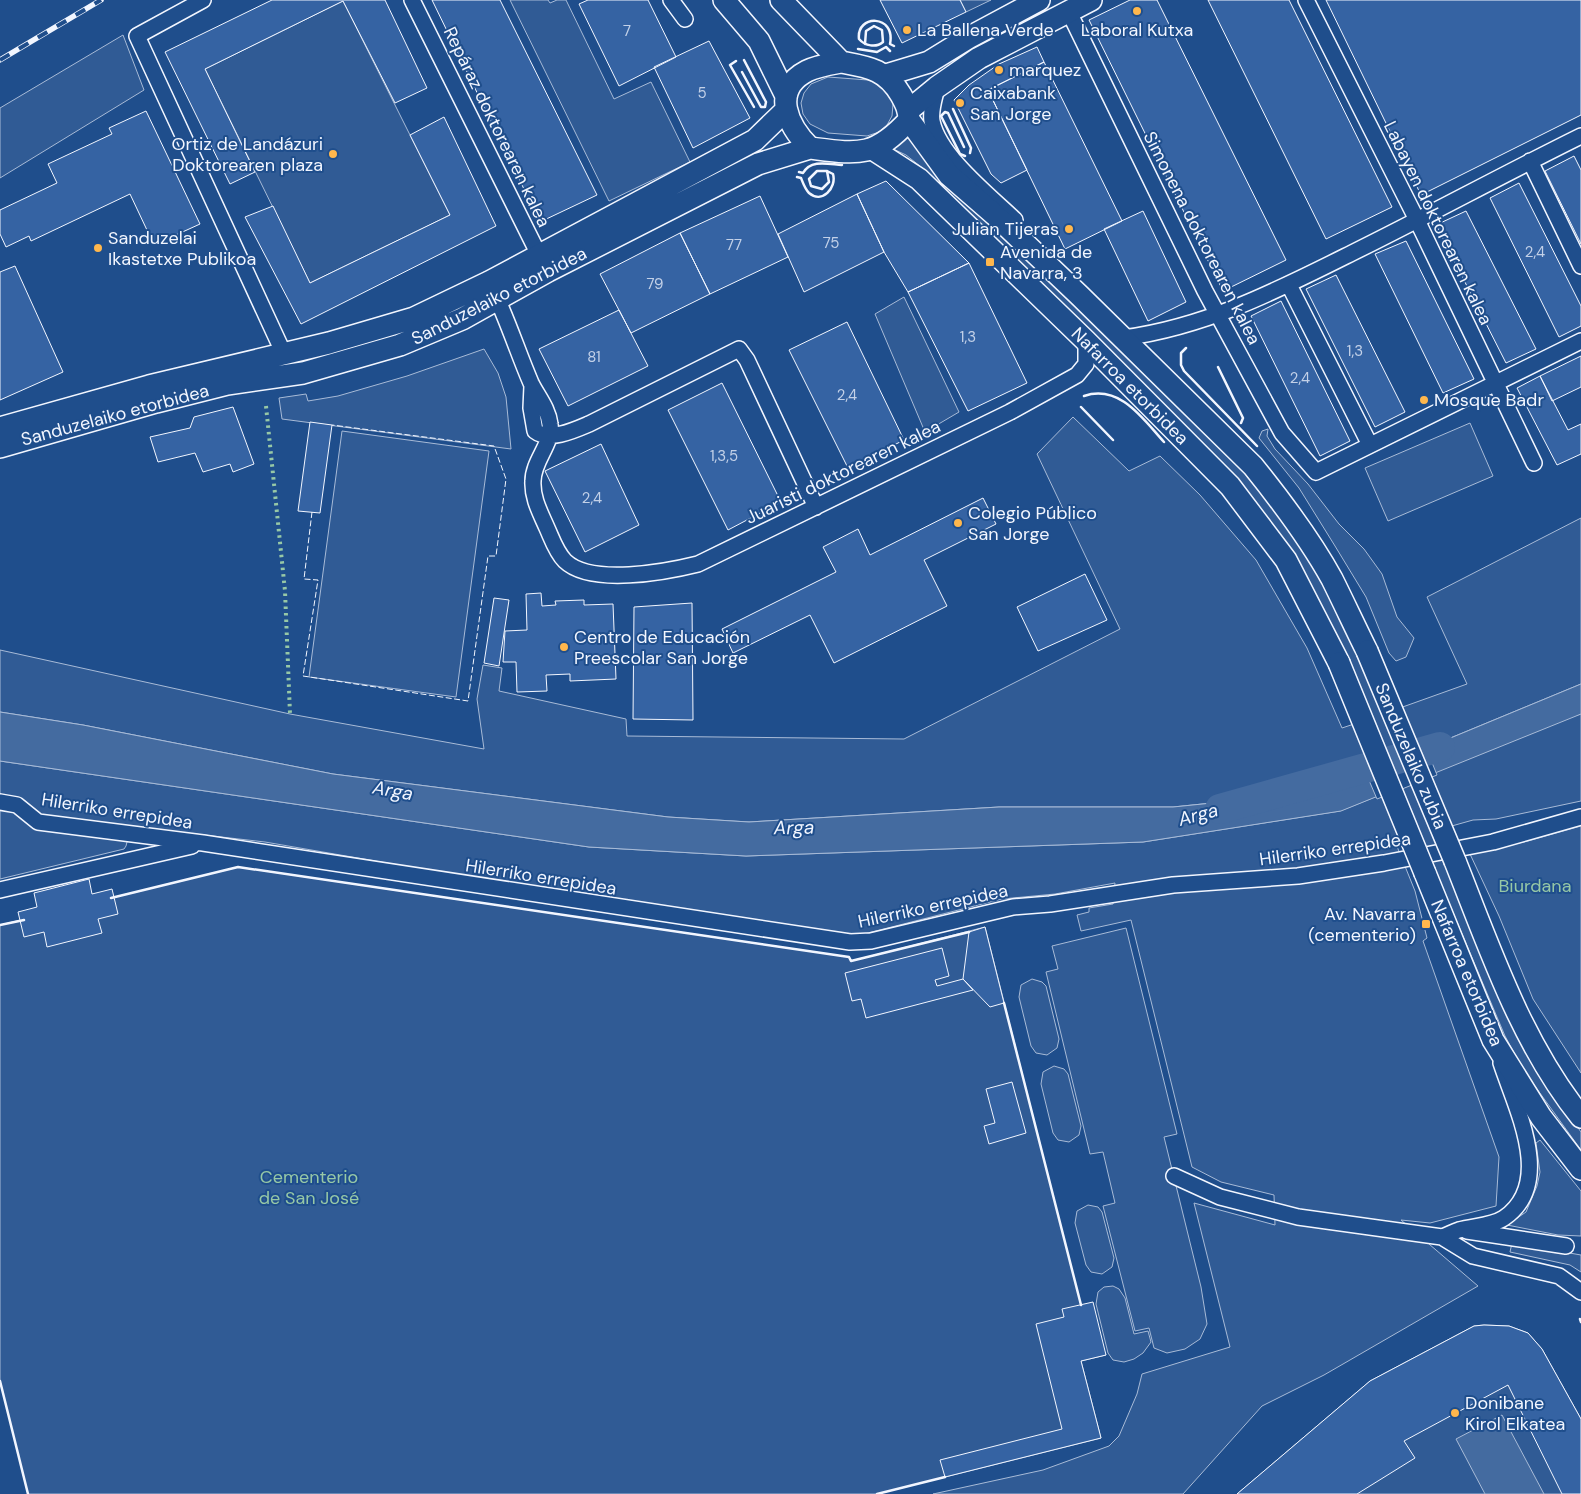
<svg xmlns="http://www.w3.org/2000/svg" width="1581" height="1494" font-family="'DM Sans',sans-serif">
	<style>
		.built { fill: #305b95; stroke: #a8bbd7 }
		.water { fill: #446ba0; stroke: #a8bbd7 }
		.pier { fill: #1f4e8c; stroke: #a8bbd7 }
		.lines { fill: none; stroke-linecap: round; stroke-linejoin: round }
		.river { stroke: #446ba0; stroke-width: 30 }
		.building { fill: #3563a3; stroke: #f2f6ff }
		.street-casing { stroke: #f2f6ff; stroke-width: 18 }
		.secondary-casing { stroke: #f2f6ff; stroke-width: 24 }
		.street { stroke: #1f4e8c; stroke-width: 15 }
		.secondary { stroke: #1f4e8c; stroke-width: 21 }
		.rail-casing { stroke: #f2f6ff; stroke-width: 5.5 }
		.rail { stroke: #1f4e8c; stroke-width: 4; stroke-dasharray: 11; stroke-linecap: butt }
		.secondary-bridge-casing { stroke: #f2f6ff; stroke-width: 24; stroke-linecap: butt }
		.secondary-bridge { stroke: #1f4e8c; stroke-width: 21 }
		.hedge { stroke: #97c8a6; stroke-width: 4; stroke-dasharray: 2.5 4; stroke-linecap: butt }
		.fence { stroke: #f2f6ff; stroke-width: 1; stroke-dasharray: 6 2.5; stroke-linecap: butt }
		.wall { stroke: #f2f6ff; stroke-width: 2.5 }
		.poi-dot { fill: #ffb74d; stroke: #1f4e8c; stroke-width: 2 }
		.labels { text-anchor: middle; stroke-width: 4; stroke-linejoin: round; paint-order: stroke }
		.number-label { font-size: 15px; fill: #c3d1e8 }
		.poi-label { font-size: 18px; fill: #f2f6ff; stroke: #1f4e8c; text-anchor: start }
		.street-label { font-size: 18px; fill: #f2f6ff; stroke: #1f4e8c }
		.park-label { font-size: 18px; fill: #97c8a6; stroke: #1f4e8c }
		.water-label { font-size: 19px; font-style: italic; fill: #f2f6ff; stroke: #1f4e8c }
	</style>
	<rect width="100%" height="100%" fill="#1f4e8c"/>
	<path class="built" d="M510,0H548L550,3L557,0H566L614,99L651,82L690,162L609,201Z
		M960,0H991L966,12Z
		M343,1L450,215L310,283L205,69Z
		M123,35L144,90L0,178V108Z
		M828,77L868,80L882,84L890,92L893,104L892,116L887,125L879,132L867,136L828,133L810,124L803,114L801,103L804,93L811,84Z
		M910,127L994,226L1240,467L1276,507L1333,599L1383,714L1467,684L1427,597L1581,518V684L1402,758L1581,714V801L1496,819L1473,820L1434,831L1545,1080L1581,1132V1150L1524,1071L1505,1036L1420,834L1394,839L1415,891L1427,938L1423,941L1499,1157L1496,1206L1430,1223L1401,1220L1478,1286L1324,1375L1262,1406L1183,1494H933L1043,1470L1109,1446L1119,1436L1137,1394L1142,1374L1230,1347L1194,1203L1275,1225L1274,1195L1221,1182L1192,1167L1131,920L1081,931L1077,915L1089,912V908L1113,904L1115,883L1055,894L1002,899L856,936L590,898L265,842L39,816L18,799L0,796V761L589,847L746,856L1143,842L1340,811L1400,787L1390,762L1320,792L1173,807H999L749,822L668,817L333,774L83,725L0,712V650L290,714L484,749L477,699L483,665L502,668L499,691L626,719L627,736L904,739L1120,629L1037,454L1073,417L1129,471L1160,456L1200,495L1256,560L1307,648L1342,728L1372,718L1329,620L1296,562L1098,339L925,170L906,155L889,147Z
		M904,297L959,412L925,432L875,314Z
		M484,349L498,373L506,397L511,449L282,419L279,398L306,394L308,401L338,396L407,376Z
		M1470,423L1493,476L1388,521L1365,468Z
		M1268,429L1267,436L1275,449L1308,484L1339,524L1364,549L1382,574L1397,617L1414,638L1406,657L1396,661L1389,653L1366,597L1335,546L1299,488L1259,438L1262,431Z
		M342,431L489,451L456,697L309,677Z
		M0,807L125,838L127,842L126,846L124,849L0,879Z
		M1581,826V1073L1533,999L1499,916L1470,854L1528,841Z
		M238,867L849,957L851,961L985,927L1081,1305L1106,1355L1081,1361L1101,1438L877,1494H28L0,1381V925Z
		M1126,928L1177,1134L1164,1137L1201,1287L1207,1324L1200,1339L1185,1349L1167,1353L1154,1348L1149,1328L1135,1331L1103,1206L1115,1203L1103,1152L1090,1154L1046,972L1058,969L1052,946Z
		M1032,979L1042,982L1046,986L1059,1039L1057,1048L1047,1055L1036,1053L1031,1046L1019,997L1021,985Z
		M1054,1066L1064,1069L1068,1074L1081,1126L1079,1135L1069,1142L1058,1140L1053,1133L1041,1084L1043,1072Z
		M1540,1140L1581,1191V1236L1558,1235L1507,1225L1526,1212L1537,1186L1540,1172L1536,1143Z
		M1088,1205L1098,1207L1102,1212L1114,1258L1112,1267L1102,1274L1091,1272L1086,1265L1075,1223L1077,1211Z
		M1512,1243L1581,1255V1272L1570,1265L1510,1252Z
		M1113,1286L1119,1289L1125,1298L1134,1334L1148,1331L1151,1342L1143,1353L1134,1359L1124,1362L1113,1360L1108,1353L1096,1304L1098,1292L1104,1287Z
		M1484,1325L1509,1326L1528,1333L1542,1349L1581,1419V1494H1237L1370,1381L1474,1326Z"/>
	<path class="water" d="M1581,684V714L1341,811L1143,842L746,856L589,847L0,761V712L83,725L333,774L668,817L749,822L999,807H1173L1320,792Z
		M1502,1415L1544,1494H1485L1456,1439Z"/>
	<path class="pier" d="M1425,745L1437,775L1377,799L1365,771Z"/>
	<g class="lines">
		<path class="river" d="M1220,809L1440,747"/>
	</g>
	<path class="building" d="M272,0H385L427,88L395,103L343,1L205,69L255,172L230,184L165,52Z
		M432,0H500L597,195L540,222Z
		M588,0H648L676,57L619,86L579,4Z
		M880,0H960L966,12L902,43Z
		M1130,0H1157L1286,260L1223,291L1089,20Z
		M1208,0H1289L1392,207L1326,239Z
		M1326,0H1581V115L1421,195Z
		M709,41L750,118L693,148L654,67Z
		M1037,47L1044,62L988,90L1027,170L1001,183L991,174L954,100L969,85L999,64Z
		M1044,62L1122,221L1065,249L988,90Z
		M146,111L200,224L154,245L130,194L31,241L29,236L6,247L0,234V210L57,183L48,164L112,134L109,128Z
		M444,117L496,226L301,324L245,217L273,206L310,283L450,215L410,135Z
		M1574,156L1581,170V244L1545,171Z
		M886,181L969,263L908,292L884,252L857,194Z
		M1519,183L1581,306V326L1559,337L1490,198Z
		M857,194L884,252L804,292L778,234Z
		M760,196L788,257L710,294L680,233Z
		M1143,211L1186,302L1148,321L1104,229Z
		M1466,211L1536,349L1506,363L1436,225Z
		M680,233L710,294L631,333L600,274Z
		M1406,241L1474,379L1443,393L1375,254Z
		M969,263L1027,383L968,411L908,292Z
		M15,266L63,372L0,400V272Z
		M1336,275L1405,412L1375,427L1306,289Z
		M1281,301L1350,441L1320,456L1251,316Z
		M619,310L648,366L568,406L539,349Z
		M847,322L904,440L848,468L789,350Z
		M1581,356V387L1552,401L1540,376Z
		M1540,376L1568,430L1581,424V454L1557,465L1517,388Z
		M722,383L781,502L728,530L668,410Z
		M233,407L254,464L233,472L230,464L203,472L195,453L158,462L150,437L190,428L194,417Z
		M310,422L332,425L320,513L298,511Z
		M601,444L639,525L585,552L545,471Z
		M983,498L996,524L924,560L947,606L834,663L810,615L733,653L722,629L836,572L823,547L858,529L870,555Z
		M1085,574L1107,620L1038,651L1017,607Z
		M541,593L542,606L556,605L555,601L584,600V605L613,604L616,679L570,681V674L546,675L547,691L517,692L516,662H503L505,631L527,630L526,594Z
		M494,598L509,600L499,666L484,663Z
		M692,603L693,720L633,719L634,607Z
		M89,879L92,894L112,889L118,914L98,919L102,933L47,947L44,932L24,937L18,912L37,907L34,893Z
		M985,927L1004,1003L990,1007L963,979L969,932Z
		M942,948L949,976L935,980L937,986L963,979L973,990L866,1018L861,999L852,1001L845,973Z
		M1012,1082L1026,1133L989,1144L984,1126L995,1123L986,1089Z
		M1093,1302L1106,1355L1081,1361L1101,1438L945,1477L940,1460L1062,1429L1036,1324L1064,1317L1062,1309Z
		M1484,1325L1509,1326L1528,1333L1542,1349L1581,1419V1494H1562L1508,1385L1404,1441L1415,1458L1357,1494H1237L1370,1381L1474,1326Z"/>
	<g class="lines">
		<g class="street-casing">
			<path id="street" d="M203,0L137,36L284,354
				M412,0L543,263
				M671,0L685,19
				M1306,0L1414,214L1534,463
				M1069,12L1205,291L1282,433L1316,472L1581,341
				M937,87C935,97 930,110 932,121C939,156 990,196 1015,220
				M1530,161L1581,266
				M1289,285L1370,445
				M494,292C508,321 518,353 531,383C538,397 548,408 550,424C553,444 533,460 533,481C532,498 540,512 547,528C552,539 556,552 565,561C591,586 666,572 698,564L1010,412L1077,375L1086,364V341
				M1123,338C1206,327 1278,290 1352,253C1429,215 1504,174 1581,136
				M532,386L531,408L535,431C549,442 575,430 589,424L739,349L747,360L816,507
				M0,802L17,805L38,822L203,843L850,942L871,941L1013,907L1050,904L1173,885L1298,876L1384,863L1493,842L1581,817
				M0,890L192,846
				M1174,1176L1220,1197L1298,1217L1442,1237L1473,1256L1559,1276L1581,1292
				M1467,1231L1566,1246
				M1442,1237C1448,1235 1453,1232 1459,1230C1473,1226 1492,1226 1504,1218C1555,1183 1516,1109 1501,1063"/>
		</g>
		<g class="secondary-casing">
			<path id="secondary" d="M724,0L759,41L785,94
				M781,0L841,62
				M841,62C868,67 886,69 901,95C906,104 909,110 909,120C874,158 858,154 810,148C788,126 770,90 807,71C817,66 830,64 841,62Z
				M886,75L929,62L968,38L1039,0
				M909,110L937,87L979,58L1091,0
				M909,120L949,175L995,215L1079,295L1253,466C1282,502 1310,539 1332,579C1344,603 1355,627 1367,651
				M874,150L919,179L1086,341L1230,486L1286,560L1339,663
				M0,428L149,386L329,343L414,318L489,282L755,140L786,110
				M0,447L156,402L227,384L303,373L400,345L462,319L548,271L758,164L810,148
				M1455,861C1490,949 1521,1042 1581,1117
				M1425,873L1493,1040L1541,1117L1581,1169"/>
		</g>
		<use href="#street" class="street"/>
		<use href="#secondary" class="secondary"/>
		<g class="rail-casing">
			<path id="rail" d="M0,60L101,0"/>
		</g>
		<use href="#rail" class="rail"/>
		<g class="secondary-bridge-casing">
			<path id="secondary-bridge" d="M1367,651L1455,861
				M1339,663L1425,873"/>
		</g>
		<use href="#secondary-bridge" class="secondary-bridge"/>
		<path class="hedge" d="M266,406L285,591L290,714"/>
		<path class="fence" d="M312,512L304,579L318,580L303,676L468,701L488,556H496L506,479L494,446L332,425"/>
		<path class="wall" d="M865,44L866,31L874,26L882,30L883,42C876,48 865,46 859,39C856,14 896,14 890,44L894,46
			M858,49L877,52L886,47L890,51
			M736,61L730,65L754,107
			M742,72L761,107H765L766,102L744,60
			M953,109L971,148L970,153
			M964,147L948,113L945,112L941,116L960,154L965,156
			M799,172L803,173C811,159 828,164 842,165
			M797,177L801,178C803,183 805,189 809,193C822,204 837,188 833,174L827,171H817L809,179L811,186L822,189L829,182L827,171
			M1186,348L1181,353V365L1184,371L1257,446
			M1218,367L1243,418L1241,423
			M1084,396C1120,384 1143,419 1164,442
			M1081,407L1113,440
			M111,898L238,867L849,957L851,961L969,932
			M0,925L24,920
			M1004,1003L1081,1305
			M1580,1319L1581,1322
			M0,1381L28,1494
			M877,1494L945,1477"/>
	</g>
	<g class="poi-dot">
		<circle cx="1137" cy="11" r="5"/>
		<circle cx="907" cy="30" r="5"/>
		<circle cx="999" cy="70" r="5"/>
		<circle cx="960" cy="103" r="5"/>
		<circle cx="333" cy="154" r="5"/>
		<circle cx="1069" cy="229" r="5"/>
		<circle cx="98" cy="248" r="5"/>
		<rect x="985" y="257" width="10" height="10" rx="2.5"/>
		<circle cx="1424" cy="400" r="5"/>
		<circle cx="958" cy="523" r="5"/>
		<circle cx="564" cy="647" r="5"/>
		<rect x="1421" y="919" width="10" height="10" rx="2.5"/>
		<circle cx="1455" cy="1413" r="5"/>
	</g>
	<g class="labels">
		<g class="number-label">
			<text x="627" y="36">7</text>
			<text x="702" y="98">5</text>
			<text x="831" y="248">75</text>
			<text x="734" y="250">77</text>
			<text x="1535" y="257">2,4</text>
			<text x="655" y="289">79</text>
			<text x="968" y="342">1,3</text>
			<text x="1355" y="356">1,3</text>
			<text x="594" y="362">81</text>
			<text x="1300" y="383">2,4</text>
			<text x="847" y="400">2,4</text>
			<text x="724" y="461">1,3,5</text>
			<text x="592" y="503">2,4</text>
		</g>
		<g class="poi-label">
			<text x="917" y="36">La Ballena Verde</text>
			<text x="1137" y="36" text-anchor="middle">Laboral Kutxa</text>
			<text x="1009" y="76">marquez</text>
			<text x="970" y="99">Caixabank<tspan x="970" dy="21">San Jorge</tspan></text>
			<text x="323" y="150" text-anchor="end">Ortiz de Landázuri<tspan x="323" dy="21">Doktorearen plaza</tspan></text>
			<text x="1059" y="235" text-anchor="end">Julian Tijeras</text>
			<text x="108" y="244">Sanduzelai<tspan x="108" dy="21">Ikastetxe Publikoa</tspan></text>
			<text x="1000" y="258">Avenida de<tspan x="1000" dy="21">Navarra, 3</tspan></text>
			<text x="1434" y="406">Mosque Badr</text>
			<text x="968" y="519">Colegio Público<tspan x="968" dy="21">San Jorge</tspan></text>
			<text x="574" y="643">Centro de Educación<tspan x="574" dy="21">Preescolar San Jorge</tspan></text>
			<text x="1416" y="920" text-anchor="end">Av. Navarra<tspan x="1416" dy="21">(cementerio)</tspan></text>
			<text x="1465" y="1409">Donibane<tspan x="1465" dy="21">Kirol Elkatea</tspan></text>
		</g>
		<g class="street-label">
			<text transform="translate(497 127) rotate(64)" y="6">Repáraz doktorearen kalea</text>
			<text transform="translate(1438 223) rotate(64)" y="6">Labayen doktorearen kalea</text>
			<text transform="translate(1202 238) rotate(63)" y="6">Simonena doktorearen kalea</text>
			<text transform="translate(499 296) rotate(-27)" y="6">Sanduzelaiko etorbidea</text>
			<text transform="translate(1130 386) rotate(45)" y="6">Nafarroa etorbidea</text>
			<text transform="translate(115 415) rotate(-15)" y="6">Sanduzelaiko etorbidea</text>
			<text transform="translate(843 472) rotate(-26)" y="6">Juaristi doktorearen kalea</text>
			<text transform="translate(1411 756) rotate(67)" y="6">Sanduzelaiko zubia</text>
			<text transform="translate(117 811) rotate(9)" y="6">Hilerriko errepidea</text>
			<text transform="translate(1335 849) rotate(-8)" y="6">Hilerriko errepidea</text>
			<text transform="translate(541 877) rotate(9)" y="6">Hilerriko errepidea</text>
			<text transform="translate(933 906) rotate(-12)" y="6">Hilerriko errepidea</text>
			<text transform="translate(1467 973) rotate(67)" y="6">Nafarroa etorbidea</text>
		</g>
		<g class="park-label">
			<text x="1535" y="892">Biurdana</text>
			<text x="309" y="1183">Cementerio<tspan x="309" dy="21">de San José</tspan></text>
		</g>
		<g class="water-label">
			<text transform="translate(393 790) rotate(10)" y="7">Arga</text>
			<text transform="translate(1198 814) rotate(-15)" y="7">Arga</text>
			<text transform="translate(794 827) rotate(-1)" y="7">Arga</text>
		</g>
	</g>
</svg>
